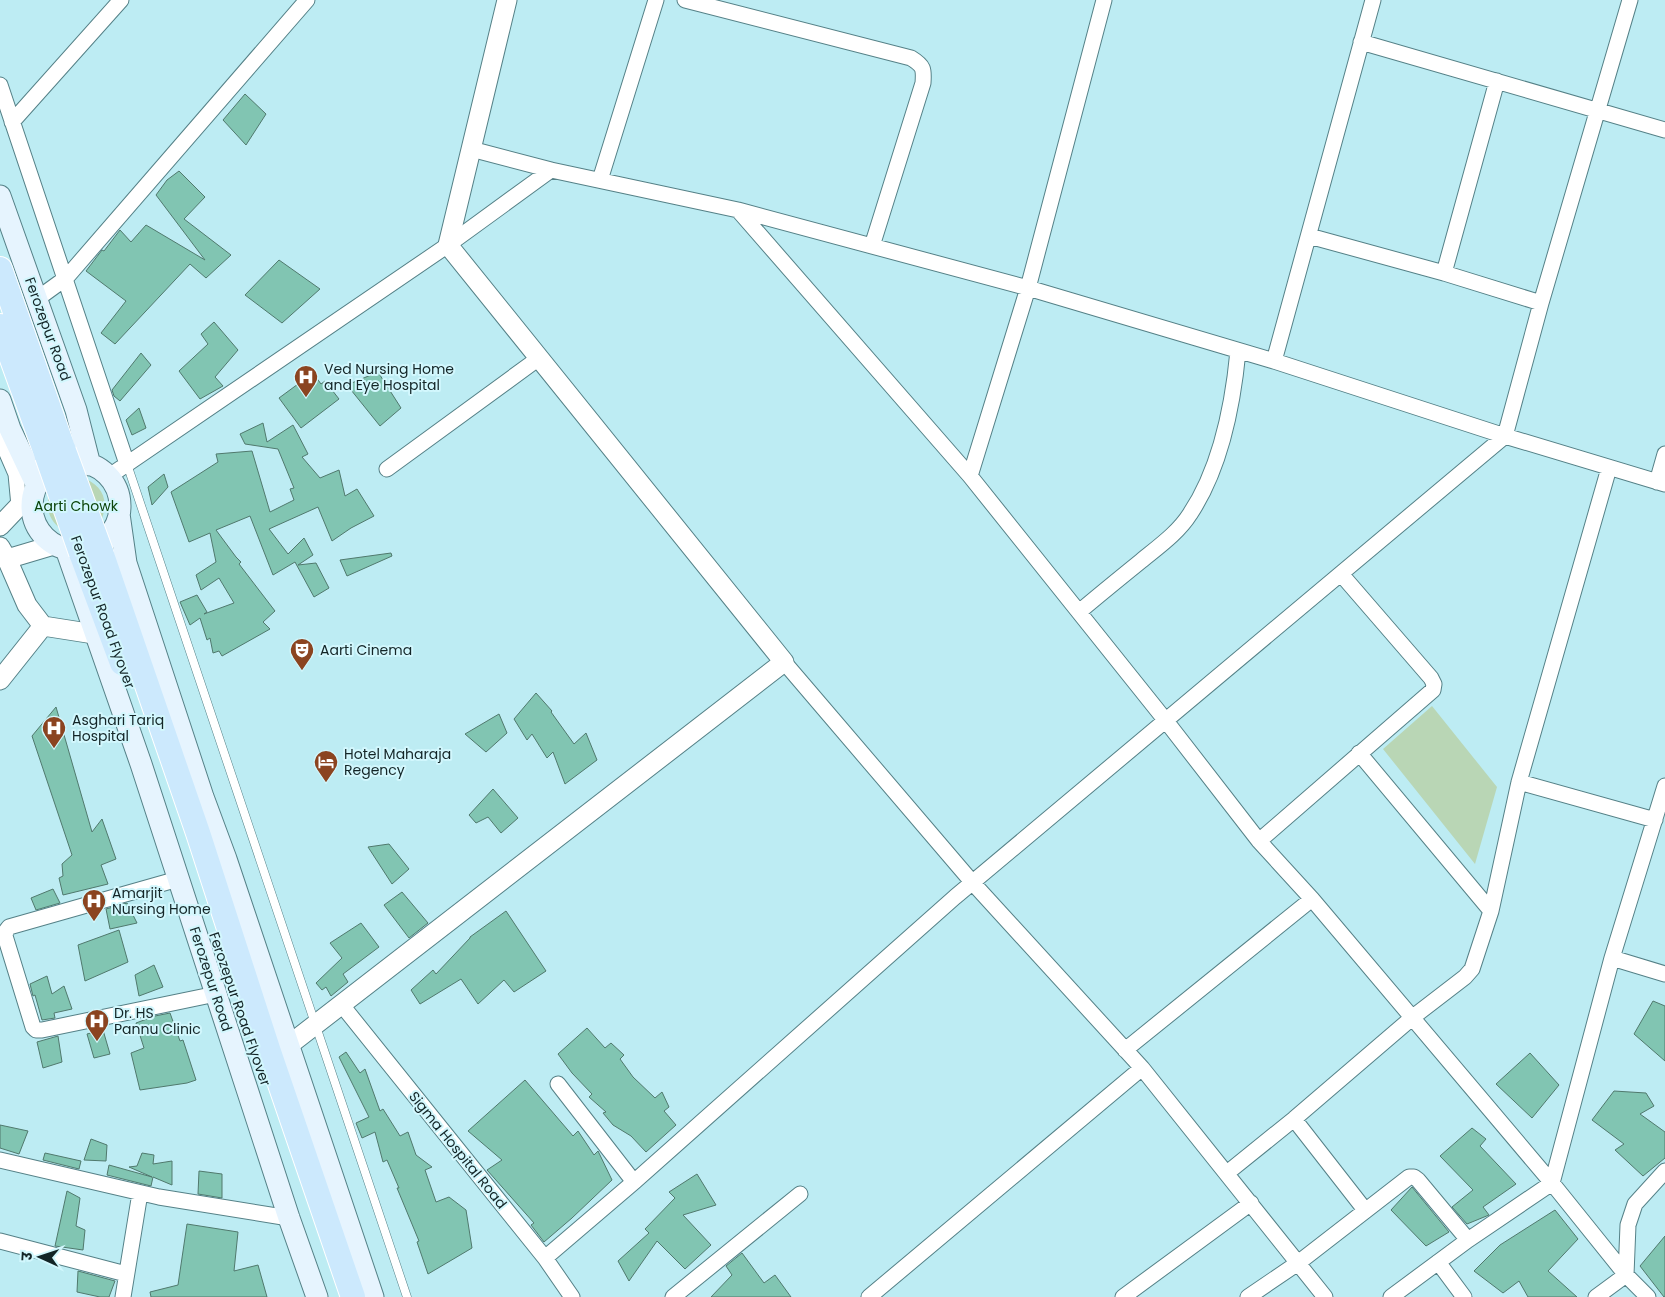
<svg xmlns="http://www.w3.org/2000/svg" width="1665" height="1297" font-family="Poppins,'Noto Sans Devanagari',sans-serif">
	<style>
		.green { fill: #b9d6b5 }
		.building { fill: #81c5b2; stroke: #50796d }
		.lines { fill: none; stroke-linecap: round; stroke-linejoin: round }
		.service-casing { stroke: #558187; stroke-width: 9 }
		.minor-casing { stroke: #558187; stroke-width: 17 }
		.tertiary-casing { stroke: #558187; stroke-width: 21 }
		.secondary-casing { stroke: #558187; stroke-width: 23 }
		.primary-casing { stroke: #fff; stroke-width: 26 }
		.service { stroke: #fff; stroke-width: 8 }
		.minor { stroke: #fff; stroke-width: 15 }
		.tertiary { stroke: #fff; stroke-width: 19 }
		.secondary { stroke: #e6f4fe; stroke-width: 21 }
		.primary { stroke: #cce9fd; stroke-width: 24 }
		.primary-bridge-casing { stroke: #fff; stroke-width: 26; stroke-linecap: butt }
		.primary-bridge { stroke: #cce9fd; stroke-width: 24 }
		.labels { text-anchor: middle; stroke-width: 4; stroke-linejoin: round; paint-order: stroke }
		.street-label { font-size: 14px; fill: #132527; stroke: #d2f7fd }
		.poi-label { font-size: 14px; fill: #132527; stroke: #d2f7fd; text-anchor: start }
		.park-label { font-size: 14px; fill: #0c440a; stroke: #d2f7fd }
	</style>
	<rect width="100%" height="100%" fill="#bdecf3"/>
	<path class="green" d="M80,477C102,484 110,499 101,521L67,533C51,524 45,512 49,494Z
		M1432,706L1497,787L1475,864L1383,749Z"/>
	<path class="building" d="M245,94L266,114L246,145L223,120Z
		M179,171L205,197L184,219L231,255L206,278L190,264L115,344L101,333L126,301L86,271L102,250L104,251L120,230L131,242L146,225L205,260L156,195L167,180Z
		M279,260L320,289L282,323L245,295Z
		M214,322L238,350L215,377L223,386L200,399L179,371L208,344L201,334Z
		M141,353L151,365L120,401L114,396L112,390Z
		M378,372L401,408L380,426L347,385Z
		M313,373L321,384L325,381L339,399L301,428L279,398Z
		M139,408L146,428L132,435L126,420Z
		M263,423L267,442L293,425L308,454L302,457L320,478L339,470L345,496L357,489L374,516L351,528L332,541L318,507L269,529L288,554L304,538L313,555L298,565L316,563L329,588L314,597L295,562L273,575L250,516L216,530L236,557L241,562L239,564L275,611L263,622L270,629L222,656L219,651L213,653L210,638L207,640L200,618L190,625L180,602L197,595L207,612L204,614L234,603L219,578L201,590L196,575L216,562L210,533L189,542L171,492L218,462L216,454L252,451L270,512L294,500L290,489L294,488L278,449L245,444L240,434Z
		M164,474L168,487L152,505L148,487Z
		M391,553L392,556L347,576L340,560Z
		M536,693L552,711L551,712L574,744L586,733L597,760L565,784L553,752L547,758L532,734L527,740L514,719Z
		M56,707L92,832L102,819L116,859L101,865L108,884L63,895L59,878L63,876L62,864L72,855L32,736Z
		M499,714L507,733L486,752L465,734Z
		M493,789L518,818L501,833L488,817L476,823L469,815Z
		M389,844L409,869L392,884L368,847Z
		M53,889L60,903L36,910L31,898Z
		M402,892L428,923L409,938L384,905Z
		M127,903L137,923L110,929L106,909Z
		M506,911L546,971L514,992L504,980L478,1004L461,979L420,1004L411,990L433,970L436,974L470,938V937Z
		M361,923L379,947L343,974L348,982L331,996L326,987L322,990L316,983L342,958L330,943Z
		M119,930L128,962L85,981L78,945Z
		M154,965L163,987L139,996L135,975Z
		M47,976L52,994L64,986L72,1009L54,1013L55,1018L42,1020L35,995L33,996L30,984Z
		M1653,1001L1665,1006V1061L1634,1034Z
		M170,1013L180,1041L183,1040L196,1080L187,1083L140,1090L131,1053L144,1048L136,1023L155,1016Z
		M587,1028L605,1048L611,1043L624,1055L620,1059L633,1077L655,1098L662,1092L669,1107L664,1111L676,1125L646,1152L631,1136L613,1125L603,1113L606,1112L589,1097L592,1094L572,1073L558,1054Z
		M103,1030L110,1054L94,1058L87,1034Z
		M58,1036L62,1062L43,1068L37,1042Z
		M346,1052L360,1073L365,1069L380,1111L383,1109L400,1136L408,1132L416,1155L432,1167L425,1170L436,1202L449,1197L466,1210L472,1248L428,1274L417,1242L419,1241L397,1188H399L387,1160L383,1162L375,1132L362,1138L356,1123L369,1117L339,1057Z
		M1530,1053L1559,1085L1532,1118L1496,1084Z
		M525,1080L573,1136L578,1131L594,1155L598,1151L612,1180L572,1218L544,1242L531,1225L534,1223L487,1170L502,1160L468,1131Z
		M1614,1091L1646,1093L1654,1106L1640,1114L1665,1132V1158L1643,1176L1615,1150L1624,1144L1592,1120Z
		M0,1125L28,1131L19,1154L0,1148Z
		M1472,1128L1486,1139L1480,1146L1516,1184L1483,1207L1489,1215L1467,1224L1452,1207L1473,1190L1440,1156Z
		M91,1139L107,1145L106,1161L84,1160Z
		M45,1153L81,1161L79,1169L43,1160Z
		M142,1153L154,1155L153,1164L172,1161V1185L153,1177L151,1186L107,1175L109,1165L152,1177L129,1167L137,1166Z
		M199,1171L222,1174V1198L198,1194Z
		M697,1174L716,1205L683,1215L711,1245L685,1269L657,1241L629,1281L618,1261L649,1233L645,1229L675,1198L669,1192Z
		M1412,1187L1449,1232L1426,1246L1391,1210Z
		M67,1191L80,1198L76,1226L85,1230L83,1250L55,1246Z
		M1555,1210L1578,1239L1548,1271L1577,1297H1528L1519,1281L1503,1293L1474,1271L1500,1245Z
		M187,1224L238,1232L234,1271L258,1265L267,1297H151L150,1292L178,1285Z
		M1665,1236V1297H1664L1640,1266Z
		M742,1253L764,1283L775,1275L791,1297H711L732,1275L726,1266Z
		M78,1271L115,1281L109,1297H100L77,1292Z"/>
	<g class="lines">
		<g class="service-casing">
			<path id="service" d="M127,464L407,1297"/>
		</g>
		<g class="minor-casing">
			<path id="minor" d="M685,0L911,58C924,66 924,69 923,83L872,246
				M1361,42L1665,130
				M0,85L127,464
				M12,122L121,0
				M471,149L551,170
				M600,180L656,0
				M738,210L970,476L1166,721L1259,841L1312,899L1552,1183L1626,1275L1648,1297
				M1309,236L1444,273L1541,303
				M1444,273L1497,81
				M37,299L66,278L307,0
				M1274,361L1373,0
				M0,437L16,474L19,506
				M387,469L539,358
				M970,476L1028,288L1104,0
				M108,477L448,245L551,170L738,210L1028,288L1274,361L1505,436L1665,484
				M1657,482L1665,454
				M1079,612C1099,595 1120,578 1141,561C1158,547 1178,533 1190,514C1220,469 1233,404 1238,351
				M784,662L972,882L1142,1068L1325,1297
				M1359,753L1491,911
				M1519,782L1655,820
				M1259,841L1433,690L1434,684L1431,678L1341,574
				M178,879L9,927L6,931L5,936L33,1027L36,1030H42L216,994
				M1612,958L1665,786
				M341,1004L545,1258L572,1297
				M1125,1050L1312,899
				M558,1084L634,1182
				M1294,1119L1365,1210
				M0,1160L159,1197L289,1218
				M1227,1173L1294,1119L1413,1017L1465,977L1472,969L1491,911L1519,782L1609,468
				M0,1241L126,1274
				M545,1258L634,1182L955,897L1505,436L1541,303L1630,0
				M1438,1262L1464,1297
				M123,1297L140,1193
				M673,1297L800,1194
				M869,1297L1142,1068
				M1123,1297L1251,1203
				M1248,1297L1298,1263L1409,1177H1414L1418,1180L1468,1240
				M1391,1297L1468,1240L1552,1183L1612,958L1665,974
				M1596,1297L1626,1275L1628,1225L1635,1204L1665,1171"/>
		</g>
		<g class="tertiary-casing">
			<path id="tertiary" d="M0,526L19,506L33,498
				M0,547L7,559L27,605L43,626L94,634
				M7,559L54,545
				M0,680L43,626
				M289,1045L784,662L448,245L507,0"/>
		</g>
		<g class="secondary-casing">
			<path id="secondary" d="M0,196L76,410L90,465
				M0,400L10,429L37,486
				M32 506a44 44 0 1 1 88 0a44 44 0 1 1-88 0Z
				M119,514L126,563L203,797L226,859L373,1297
				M66,549L141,764L289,1218L317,1297"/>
		</g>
		<g class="primary-casing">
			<path id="primary" d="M0,269L64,451
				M0,326L47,456
				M101,552L198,833L269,1052L353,1297
				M81,553L122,663"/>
		</g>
		<use href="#service" class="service"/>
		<use href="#minor" class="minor"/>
		<use href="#tertiary" class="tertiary"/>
		<use href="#secondary" class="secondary"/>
		<use href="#primary" class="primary"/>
		<g class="primary-bridge-casing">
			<path id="primary-bridge" d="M64,451L101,552
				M47,456L81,553"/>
		</g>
		<use href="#primary-bridge" class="primary-bridge"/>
	</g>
	<defs>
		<g id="hospital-pin" transform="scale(1.25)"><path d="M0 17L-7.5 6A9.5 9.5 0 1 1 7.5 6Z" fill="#8b4420" stroke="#d2f7fd"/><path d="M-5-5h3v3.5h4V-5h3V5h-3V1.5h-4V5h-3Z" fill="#fff"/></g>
		<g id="theatre-pin" transform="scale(1.25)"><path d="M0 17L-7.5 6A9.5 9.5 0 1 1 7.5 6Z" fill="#8b4420" stroke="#d2f7fd"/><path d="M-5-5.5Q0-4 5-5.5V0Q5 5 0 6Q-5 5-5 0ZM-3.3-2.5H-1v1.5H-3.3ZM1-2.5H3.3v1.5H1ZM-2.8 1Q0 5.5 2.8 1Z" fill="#fff"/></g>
		<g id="hotel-pin" transform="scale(1.25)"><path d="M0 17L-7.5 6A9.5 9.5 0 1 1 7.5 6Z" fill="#8b4420" stroke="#d2f7fd"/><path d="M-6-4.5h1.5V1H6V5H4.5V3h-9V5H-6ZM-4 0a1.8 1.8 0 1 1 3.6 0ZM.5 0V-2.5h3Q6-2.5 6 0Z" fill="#fff"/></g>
	</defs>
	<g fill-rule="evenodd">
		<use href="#hospital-pin" x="306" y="377"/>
		<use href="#theatre-pin" x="302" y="650"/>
		<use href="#hospital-pin" x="54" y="728"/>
		<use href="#hotel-pin" x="326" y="762"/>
		<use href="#hospital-pin" x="94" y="901"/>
		<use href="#hospital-pin" x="97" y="1021"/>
	</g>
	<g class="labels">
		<g class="street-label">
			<text transform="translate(48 329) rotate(70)" y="5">Ferozepur Road</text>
			<text transform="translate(103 612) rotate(70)" y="5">Ferozepur Road Flyover</text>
			<text transform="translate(211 979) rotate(72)" y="5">Ferozepur Road</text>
			<text transform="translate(240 1009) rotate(71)" y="5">Ferozepur Road Flyover</text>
			<text transform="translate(458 1150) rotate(51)" y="5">Sigma Hospital Road</text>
		</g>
		<g class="poi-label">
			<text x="324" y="374">Ved Nursing Home<tspan x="324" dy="16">and Eye Hospital</tspan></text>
			<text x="320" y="655">Aarti Cinema</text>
			<text x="72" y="725">Asghari Tariq<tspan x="72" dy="16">Hospital</tspan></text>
			<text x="344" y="759">Hotel Maharaja<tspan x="344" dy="16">Regency</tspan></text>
			<text x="112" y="898">Amarjit<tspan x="112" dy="16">Nursing Home</tspan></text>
			<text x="114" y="1018">Dr. HS<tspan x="114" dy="16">Pannu Clinic</tspan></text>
		</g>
		<g class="park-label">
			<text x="76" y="511">Aarti Chowk</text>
		</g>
	</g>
	<g transform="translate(40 1257) rotate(273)" stroke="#d2f7fd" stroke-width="4" paint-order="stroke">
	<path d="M0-4L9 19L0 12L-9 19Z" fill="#132527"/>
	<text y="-8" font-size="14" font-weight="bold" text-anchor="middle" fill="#132527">उ</text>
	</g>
</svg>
